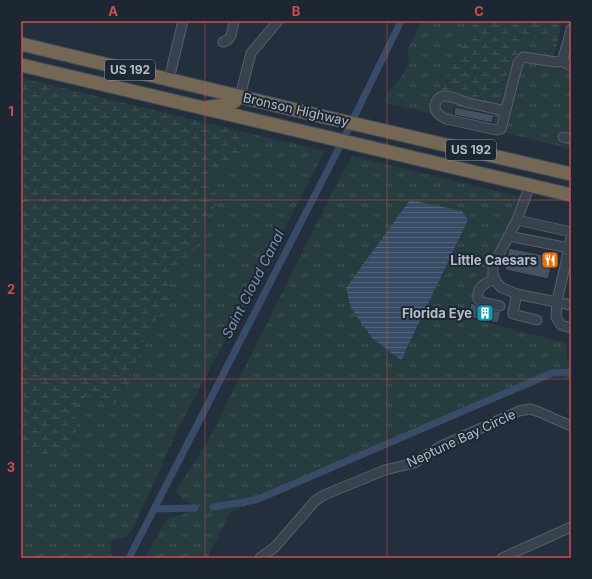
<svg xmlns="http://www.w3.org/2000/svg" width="592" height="579" font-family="Inter,sans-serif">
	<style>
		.grass { fill: url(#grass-tufts) }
		.wetland { fill: url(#wetland-marsh) }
		.water { fill: url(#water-rules) }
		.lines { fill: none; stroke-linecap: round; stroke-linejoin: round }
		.canal { stroke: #394c67; stroke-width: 7 }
		.building { fill: #455162; stroke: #1f2835 }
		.minor-casing { stroke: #565f6c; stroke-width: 11 }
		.highway-casing { stroke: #434c59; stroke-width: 15 }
		.minor { stroke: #38414e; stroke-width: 9 }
		.highway { stroke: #746855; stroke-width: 13 }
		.grid { fill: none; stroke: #ce4d50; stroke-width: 1; stroke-opacity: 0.55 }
		.labels { text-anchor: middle; stroke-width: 4; stroke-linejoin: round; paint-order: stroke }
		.shield { fill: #1d2633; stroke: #878f9c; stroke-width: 1 }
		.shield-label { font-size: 12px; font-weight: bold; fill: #b4bcc9 }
		.street-label { font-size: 13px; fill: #b4bcc9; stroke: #1d2633 }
		.poi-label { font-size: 13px; font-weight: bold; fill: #b4bcc9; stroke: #1d2633; text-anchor: end }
		.water-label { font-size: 14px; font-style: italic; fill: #7c92b1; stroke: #1d2633 }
		.neatline { fill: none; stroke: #ce4d50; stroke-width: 1.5 }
		.grid-label { font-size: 13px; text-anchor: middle; font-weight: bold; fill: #ce4d50 }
	</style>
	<defs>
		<pattern id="grass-tufts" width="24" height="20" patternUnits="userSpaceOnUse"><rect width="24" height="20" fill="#263c3f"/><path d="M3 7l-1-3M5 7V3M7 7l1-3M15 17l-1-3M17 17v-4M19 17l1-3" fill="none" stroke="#435659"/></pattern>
		<pattern id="wetland-marsh" width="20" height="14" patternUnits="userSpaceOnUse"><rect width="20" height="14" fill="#263c3f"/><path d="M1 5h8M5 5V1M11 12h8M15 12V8" fill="none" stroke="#435659"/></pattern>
		<pattern id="water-rules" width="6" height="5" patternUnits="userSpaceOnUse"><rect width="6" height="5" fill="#394c67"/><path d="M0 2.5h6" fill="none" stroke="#53647b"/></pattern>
	</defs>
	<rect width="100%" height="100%" fill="#242f3e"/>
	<path class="grass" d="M422,21H474L441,90L494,106L523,41L530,38H536L557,44L554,55L555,58L571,62V149L383,102L391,89L403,75L409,62L408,48Z
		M240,131L325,151L178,429L133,529C129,533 127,538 121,538C117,539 115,538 111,541L112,558H21V437L27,454L77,424L70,408L87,395L97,396L114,405L130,381L146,334L169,301L168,276L185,262L196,247L205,221L218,202L210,180L225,164L236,158L240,153Z
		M352,156L526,198L468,318L567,343L566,361L571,362V380L556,376L231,512L207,558H145L161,529L169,518L184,514L190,509L189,502L182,499L176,491L208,441L341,175Z"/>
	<path class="wetland" d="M474,21H562L557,44L536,38H530L523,41L494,106L458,99L441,90Z
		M21,78L240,131V153L236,158L225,164L211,180L218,202L205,221L196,247L185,262L168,276L169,301L146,334L130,381L114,405L97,396L87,395L71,408L77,424L73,448L47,460L27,454L21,437Z"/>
	<path class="water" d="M410,200L462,211L468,220L401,360L372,338L351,308L346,288Z"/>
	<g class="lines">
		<path class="canal" d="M213,507L256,500L552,373L571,372
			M154,509L195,508
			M129,558L337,152L401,21"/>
	</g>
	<path class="building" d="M455,107L494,115L492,123L454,115Z
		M509,248L554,257L548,279L505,270Z
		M471,303L474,304L480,308L501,312L498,323L468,317Z"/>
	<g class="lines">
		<g class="minor-casing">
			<path id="minor" d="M571,29L568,41H571
				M223,42C233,40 232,29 234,21
				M562,61L571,66
				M169,79L183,21
				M240,96L251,53L278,21
				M505,111C493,108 481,106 469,103C461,101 453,96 445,96C437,96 433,105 436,111C438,115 442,117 446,119L496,130L501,129L518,63L523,57L556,62L562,61L568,41
				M563,137L571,139
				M530,185L517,220L571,232
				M517,220L493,266V275L497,283L502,288L517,294L571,305
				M508,236L569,248
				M571,238L557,302L556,317L561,325L571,328
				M495,279C488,282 479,285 478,294C477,298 478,300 481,302L500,306
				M517,294L513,312V314L537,320
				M260,558L275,547L315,501L324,495L385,470L414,463L441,446L519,411L530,409L539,412L571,426
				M502,558L571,527"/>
		</g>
		<g class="highway-casing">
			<path id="highway" d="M21,44L325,117L571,174
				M21,65L571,195
				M209,107C221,106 232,106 240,96"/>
		</g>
		<use href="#minor" class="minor"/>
		<use href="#highway" class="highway"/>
	</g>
	<path class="grid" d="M205,21V558M387,21V558M21,200H571M21,379H571"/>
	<defs>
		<g id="restaurant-square" transform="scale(0.9)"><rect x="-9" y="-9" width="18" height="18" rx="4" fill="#e8710a" stroke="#1d2633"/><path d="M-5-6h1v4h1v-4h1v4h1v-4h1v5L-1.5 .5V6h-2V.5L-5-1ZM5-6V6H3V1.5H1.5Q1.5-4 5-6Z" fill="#fff"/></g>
		<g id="building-square" transform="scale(0.9)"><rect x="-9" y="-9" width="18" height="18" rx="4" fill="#0f9aa8" stroke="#1d2633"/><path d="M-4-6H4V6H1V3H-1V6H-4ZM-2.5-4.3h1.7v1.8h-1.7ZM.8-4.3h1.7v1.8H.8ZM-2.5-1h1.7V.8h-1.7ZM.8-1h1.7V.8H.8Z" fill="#fff"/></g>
	</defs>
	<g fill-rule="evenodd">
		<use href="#restaurant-square" x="550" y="260"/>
		<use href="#building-square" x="485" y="313"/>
	</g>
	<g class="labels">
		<g class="shield">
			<rect x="105" y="60" width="50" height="20" rx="3"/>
			<rect x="446" y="140" width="50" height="20" rx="3"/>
		</g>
		<g class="shield-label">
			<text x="130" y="74">US 192</text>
			<text x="471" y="154">US 192</text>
		</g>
		<g class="street-label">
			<text transform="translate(296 109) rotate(13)" y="5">Bronson Highway</text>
			<text transform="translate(461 438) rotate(-25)" y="5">Neptune Bay Circle</text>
		</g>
		<g class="poi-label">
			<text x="537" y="265">Little Caesars</text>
			<text x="472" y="318">Florida Eye</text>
		</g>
		<g class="water-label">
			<text transform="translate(253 284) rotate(-63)" y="5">Saint Cloud Canal</text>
		</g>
	</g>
	<rect width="592" height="579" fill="none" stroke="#1d2633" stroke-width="44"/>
	<rect x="22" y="22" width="548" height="535" class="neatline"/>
	<g class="grid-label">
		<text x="113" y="16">A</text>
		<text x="296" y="16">B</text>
		<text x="479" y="16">C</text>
		<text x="11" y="116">1</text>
		<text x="11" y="294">2</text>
		<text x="11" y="472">3</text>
	</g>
</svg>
